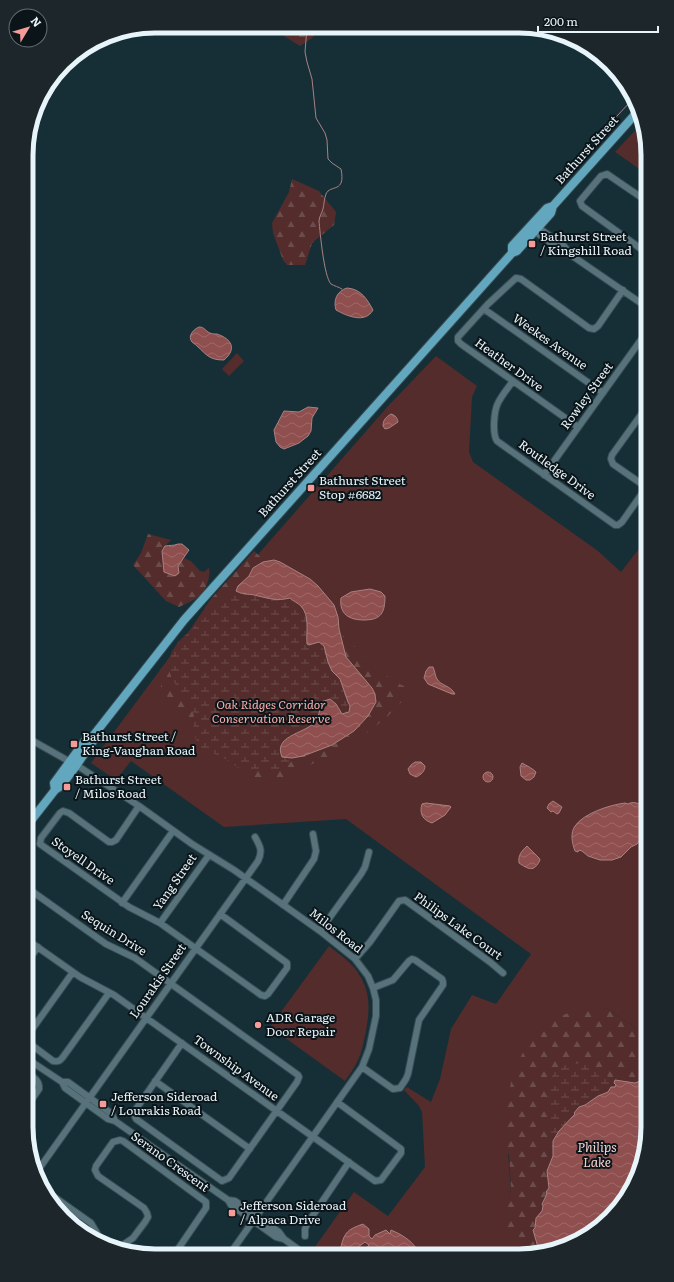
<svg xmlns="http://www.w3.org/2000/svg" width="674" height="1282" font-family="Literata,serif">
	<style>
		.green { fill: #532c2b }
		.forest { fill: url(#forest-firs) }
		.wetland { fill: url(#wetland-marsh) }
		.water { fill: url(#water-waves); stroke: #a98182 }
		.lines { fill: none; stroke-linecap: round; stroke-linejoin: round }
		.stream { stroke: #a98182; stroke-width: 1 }
		.minor-casing { stroke: #374c53; stroke-width: 8 }
		.major-casing { stroke: #374c53; stroke-width: 10 }
		.minor { stroke: #57727b; stroke-width: 6 }
		.major { stroke: #62a7be; stroke-width: 8 }
		.poi-dot { fill: #f59b98; stroke: #0b1519; stroke-width: 1.5 }
		.labels { text-anchor: middle; stroke-width: 4; stroke-linejoin: round; paint-order: stroke }
		.street-label { font-size: 12px; fill: #e7f5fb; stroke: #0b1519 }
		.poi-label { font-size: 12px; fill: #e7f5fb; stroke: #0b1519; text-anchor: start }
		.park-label { font-size: 12px; font-style: italic; fill: #faadaa; stroke: #0b1519 }
		.water-label { font-size: 13px; font-style: italic; fill: #f7cfcd; stroke: #0b1519 }
		.rim { fill: none; stroke: #e7f5fb; stroke-width: 5 }
	</style>
	<defs>
		<pattern id="forest-firs" width="22" height="20" patternUnits="userSpaceOnUse"><rect width="22" height="20" fill="#532c2b"/><path d="M5 1l3.5 6h-7zM16 11l3.5 6h-7z" fill="#6c4b4b"/></pattern>
		<pattern id="wetland-marsh" width="20" height="14" patternUnits="userSpaceOnUse"><rect width="20" height="14" fill="#532c2b"/><path d="M1 5h8M5 5V1M11 12h8M15 12V8" fill="none" stroke="#6c4b4b"/></pattern>
		<pattern id="water-waves" width="16" height="10" patternUnits="userSpaceOnUse"><rect width="16" height="10" fill="#8e4f4e"/><path d="M0 5q4-4 8 0t8 0" fill="none" stroke="#9e6968"/></pattern>
	</defs>
	<rect width="100%" height="100%" fill="#162f37"/>
	<path class="green" d="M643,122L648,155V175L615,152Z
		M237,353L244,361L229,376L222,369Z
		M436,356L477,386L472,397L470,434L469,452L473,462L598,551L621,572L648,537V1036L606,1008L508,1153L511,1189L509,1201L520,1256L318,1255L312,1251L354,1192L388,1216L425,1167L422,1112L419,1106L404,1090L407,1087L431,1102L440,1079L451,1029L472,995L496,1004L531,954L346,819L224,827L131,761L116,780L91,763L160,670L261,551L389,405Z
		M329,946C340,955 353,963 360,976C372,995 369,1015 365,1036C363,1044 362,1052 358,1060C355,1067 350,1074 345,1081L270,1027Z"/>
	<path class="forest" d="M275,27H322L312,38L300,46L284,36Z
		M292,179L319,191L336,212L334,225L312,243L305,265H287L283,260L273,233L272,223L289,192Z
		M148,534L171,540L165,546V549L181,559L184,558L191,561L200,571L204,572L209,568C210,574 209,578 207,584C202,598 192,601 179,607L166,601L133,565L141,553Z
		M254,551L281,576L375,666L393,681L413,690L388,716L362,737L334,754L312,764L297,775L283,780L260,781L249,774L238,771L219,756L178,713L161,687L160,670L192,627L210,600Z
		M588,1008H606L648,1036V1082L586,1103L571,1123L556,1135V1148L548,1196L538,1219L535,1241L540,1253L519,1256L516,1251L512,1238L504,1227L511,1189L509,1155L502,1146L506,1109L511,1082L522,1054L544,1020Z"/>
	<path class="wetland" d="M243,584L290,592L305,609L315,626L323,649L332,670L342,687L348,704L344,715L282,744L278,747L290,759L291,762L277,770L269,771L238,768L227,760L198,746C197,741 194,736 194,731C193,725 195,718 193,712C181,686 154,672 179,641L230,594Z
		M573,1063L588,1065L599,1073L619,1081L638,1086L615,1092L586,1103L571,1123L556,1135L555,1158C551,1137 544,1096 552,1076C554,1073 557,1069 559,1066Z"/>
	<path class="water" d="M347,288C361,289 367,299 373,310C365,324 347,316 336,310C333,300 337,291 347,288Z
		M199,327C205,327 205,331 210,333C212,334 215,334 217,334C232,339 237,349 224,360C209,360 207,355 197,346C195,344 193,343 192,342C187,336 194,329 199,327Z
		M308,407L318,408L312,418L311,431L308,436L299,443L284,449L280,447L276,442L274,430L284,411L299,412Z
		M391,414C395,415 397,417 398,422L389,428L385,429L383,426C383,420 386,417 391,414Z
		M178,544H182L189,550L178,566L179,573L175,576L164,572L162,551L165,546C170,545 173,546 178,544Z
		M274,560L280,562L310,579L318,586L334,605L338,617L339,629L346,657L372,688L375,694L376,702L368,716L354,731L332,745L303,756L292,758L282,757C273,736 303,734 314,723C319,717 320,710 321,702L330,699L336,704L342,714L349,712L350,706L348,702L340,679L332,671L328,662L324,646L319,642L309,645L307,644C306,631 310,616 301,606C298,603 293,601 290,598C277,601 271,599 258,596C249,593 246,596 236,591L238,586L249,576L253,568L263,562Z
		M370,589L381,592L385,596C385,613 381,620 364,620C349,620 339,614 341,598L351,592Z
		M429,667H433C435,671 435,676 437,679C441,686 450,685 455,694H452L428,684L424,678L426,671Z
		M415,762H421L425,766C425,771 421,775 416,777L410,774L408,769L411,765Z
		M522,763C527,766 532,768 536,772L534,777L530,780H526L521,776L520,767Z
		M483 777a5 5 0 1 1 10 0a5 5 0 1 1-10 0Z
		M553,801L562,807L559,813L557,814L553,811L551,812L547,808L549,804Z
		M426,803C434,804 442,805 450,806L451,807L445,815L432,823C423,820 419,814 422,804Z
		M625,803L628,804C635,800 642,805 648,810V822L646,828L643,831L640,840L637,844L631,847L621,857L612,860H600L588,856L582,851L579,850L578,852L575,851C572,843 570,833 575,826C584,813 610,805 625,803Z
		M527,846L539,858L540,860C534,873 528,869 519,863C518,855 521,852 527,846Z
		M645,1075L648,1076V1136L638,1176L621,1206L591,1234L561,1249L538,1253L539,1251L533,1230L535,1228L536,1218L542,1211L543,1206L542,1204L547,1194L546,1192L549,1188L547,1171L553,1156V1141L559,1131L575,1114L574,1113L579,1107L585,1105L598,1096L608,1092L611,1087H615L616,1085L614,1083L615,1080L635,1083L643,1080Z
		M363,1224L369,1229V1236L372,1239L375,1235L386,1230L390,1234L391,1230C403,1235 416,1243 420,1256H364L362,1254L369,1245L365,1242L350,1253L340,1251C344,1233 346,1230 363,1224Z"/>
	<g class="lines">
		<path class="stream" d="M307,27L305,52L307,62L312,79L316,118L325,133L327,140L328,159L332,163L341,169C346,194 330,184 326,194C324,199 324,205 323,209C322,213 319,217 319,221C320,232 324,277 331,284C334,286 339,287 342,289
			M28,141C28,130 35,124 39,114C42,108 41,102 41,95
			M587,148L632,100
			M27,164L30,151
			M27,172C28,175 31,179 31,182C31,190 25,194 31,201
			M27,214L31,207"/>
		<g class="minor-casing">
			<path id="minor" d="M536,226L564,246L570,254
				M532,229L561,251L571,255L648,308
				M648,254L582,206L580,201L601,176L607,174L648,202
				M484,309L603,393
				M513,381C508,388 502,395 498,403C494,411 492,433 497,441L615,525H618L622,522L648,485
				M578,427L461,344L458,341V337L488,304L516,278L521,279L589,328L594,329L598,326L623,290
				M544,475L648,330
				M646,487L613,464L611,459L612,455L648,405
				M26,737L81,768L139,806L192,844L234,870L320,931L355,959L368,976L373,988L376,1000V1016L369,1049L362,1067L229,1255
				M139,806L116,840L112,842H109L69,813L63,811L60,813L41,838L40,844L129,907L160,923L261,995L265,996L268,994L287,968V963L220,914
				M26,887L106,944L135,958L298,1075L299,1077L297,1082L229,1178L222,1181L136,1119L134,1115L136,1109L182,1043
				M122,903L173,831
				M283,905L314,859L316,851L313,834
				M160,923L209,855
				M320,931L361,874L365,867L369,852
				M26,939L80,977L114,995L375,1181L381,1180L401,1153V1149L337,1102
				M355,959L370,942L399,901L405,900L490,962L503,973
				M26,963L38,947
				M73,972L28,1035L27,1040L29,1043L53,1061C58,1062 60,1061 63,1057L109,993
				M26,1058L62,1082L65,1088L108,1119L115,1121L228,1200L231,1205L276,1237L284,1239
				M362,1067L393,1089L400,1088L406,1079L408,1074L419,1020L443,985V982L442,979L415,960L412,959L409,961L393,980L373,988
				M155,1081L250,1149
				M62,1082H68L112,1114L115,1121
				M26,1108L39,1089C40,1080 33,1077 26,1072
				M36,1173L258,861C263,851 260,846 255,837
				M50,1194L91,1223L104,1245
				M228,1200L235,1201L279,1232L284,1239L306,1255
				M305,1236V1229L307,1224L349,1162
				M117,1249L133,1238L145,1222L148,1217L147,1213L144,1208L98,1176L95,1170L96,1166L113,1142L120,1140L123,1141L206,1202V1208L174,1255"/>
		</g>
		<g class="major-casing">
			<path id="major" d="M512,253V246L547,208L553,206L639,110
				M55,790L54,783L87,738L93,736L184,620L512,253L517,251L551,213L553,206
				M26,827L55,790L61,786L76,766L93,741V736"/>
		</g>
		<use href="#minor" class="minor"/>
		<use href="#major" class="major"/>
	</g>
	<g class="poi-dot">
		<rect x="528" y="240" width="8" height="8" rx="2"/>
		<rect x="307" y="484" width="8" height="8" rx="2"/>
		<rect x="70" y="740" width="8" height="8" rx="2"/>
		<rect x="63" y="783" width="8" height="8" rx="2"/>
		<circle cx="258" cy="1025" r="4"/>
		<rect x="99" y="1100" width="8" height="8" rx="2"/>
		<rect x="228" y="1209" width="8" height="8" rx="2"/>
	</g>
	<g class="labels">
		<g class="street-label">
			<text transform="translate(587 150) rotate(-48)" y="4">Bathurst Street</text>
			<text transform="translate(550 342) rotate(35)" y="4">Weekes Avenue</text>
			<text transform="translate(509 365) rotate(36)" y="4">Heather Drive</text>
			<text transform="translate(587 396) rotate(-54)" y="4">Rowley Street</text>
			<text transform="translate(557 470) rotate(36)" y="4">Routledge Drive</text>
			<text transform="translate(290 483) rotate(-48)" y="4">Bathurst Street</text>
			<text transform="translate(83 861) rotate(35)" y="4">Stoyell Drive</text>
			<text transform="translate(175 882) rotate(-55)" y="4">Yang Street</text>
			<text transform="translate(458 926) rotate(36)" y="4">Philips Lake Court</text>
			<text transform="translate(336 931) rotate(38)" y="4">Milos Road</text>
			<text transform="translate(114 933) rotate(32)" y="4">Sequin Drive</text>
			<text transform="translate(158 981) rotate(-55)" y="4">Lourakis Street</text>
			<text transform="translate(236 1068) rotate(36)" y="4">Township Avenue</text>
			<text transform="translate(170 1162) rotate(36)" y="4">Serano Crescent</text>
		</g>
		<g class="poi-label">
			<text x="540" y="241">Bathurst Street<tspan x="540" dy="14">/ Kingshill Road</tspan></text>
			<text x="319" y="485">Bathurst Street<tspan x="319" dy="14">Stop #6682</tspan></text>
			<text x="82" y="741">Bathurst Street /<tspan x="82" dy="14">King-Vaughan Road</tspan></text>
			<text x="75" y="784">Bathurst Street<tspan x="75" dy="14">/ Milos Road</tspan></text>
			<text x="266" y="1022">ADR Garage<tspan x="266" dy="14">Door Repair</tspan></text>
			<text x="111" y="1101">Jefferson Sideroad<tspan x="111" dy="14">/ Lourakis Road</tspan></text>
			<text x="240" y="1210">Jefferson Sideroad<tspan x="240" dy="14">/ Alpaca Drive</tspan></text>
		</g>
		<g class="park-label">
			<text x="271" y="709">Oak Ridges Corridor<tspan x="271" dy="14">Conservation Reserve</tspan></text>
		</g>
		<g class="water-label">
			<text x="597" y="1152">Philips<tspan x="597" dy="15">Lake</tspan></text>
		</g>
	</g>
	<path d="M0 0H674V1282H0ZM155 33H519A122 122 0 0 1 641 155V1127A122 122 0 0 1 519 1249H155A122 122 0 0 1 33 1127V155A122 122 0 0 1 155 33Z" fill="#1d272b" fill-rule="evenodd"/>
	<path class="rim" d="M155 33H519A122 122 0 0 1 641 155V1127A122 122 0 0 1 519 1249H155A122 122 0 0 1 33 1127V155A122 122 0 0 1 155 33Z"/>
	<g transform="translate(28 28) rotate(52)"><circle r="19" fill="#0b1519" stroke="#636f73"/>
	<path d="M0-3L7 15L0 10L-7 15Z" fill="#f59b98"/>
	<text y="-6" font-size="11" font-weight="bold" text-anchor="middle" fill="#e7f5fb">N</text>
	</g>
	<path d="M538 26v6h120v-6" fill="none" stroke="#e7f5fb" stroke-width="2"/>
	<text x="544" y="26" font-size="12" fill="#e7f5fb" stroke="#0b1519" stroke-width="3" paint-order="stroke">200 m</text>
</svg>
